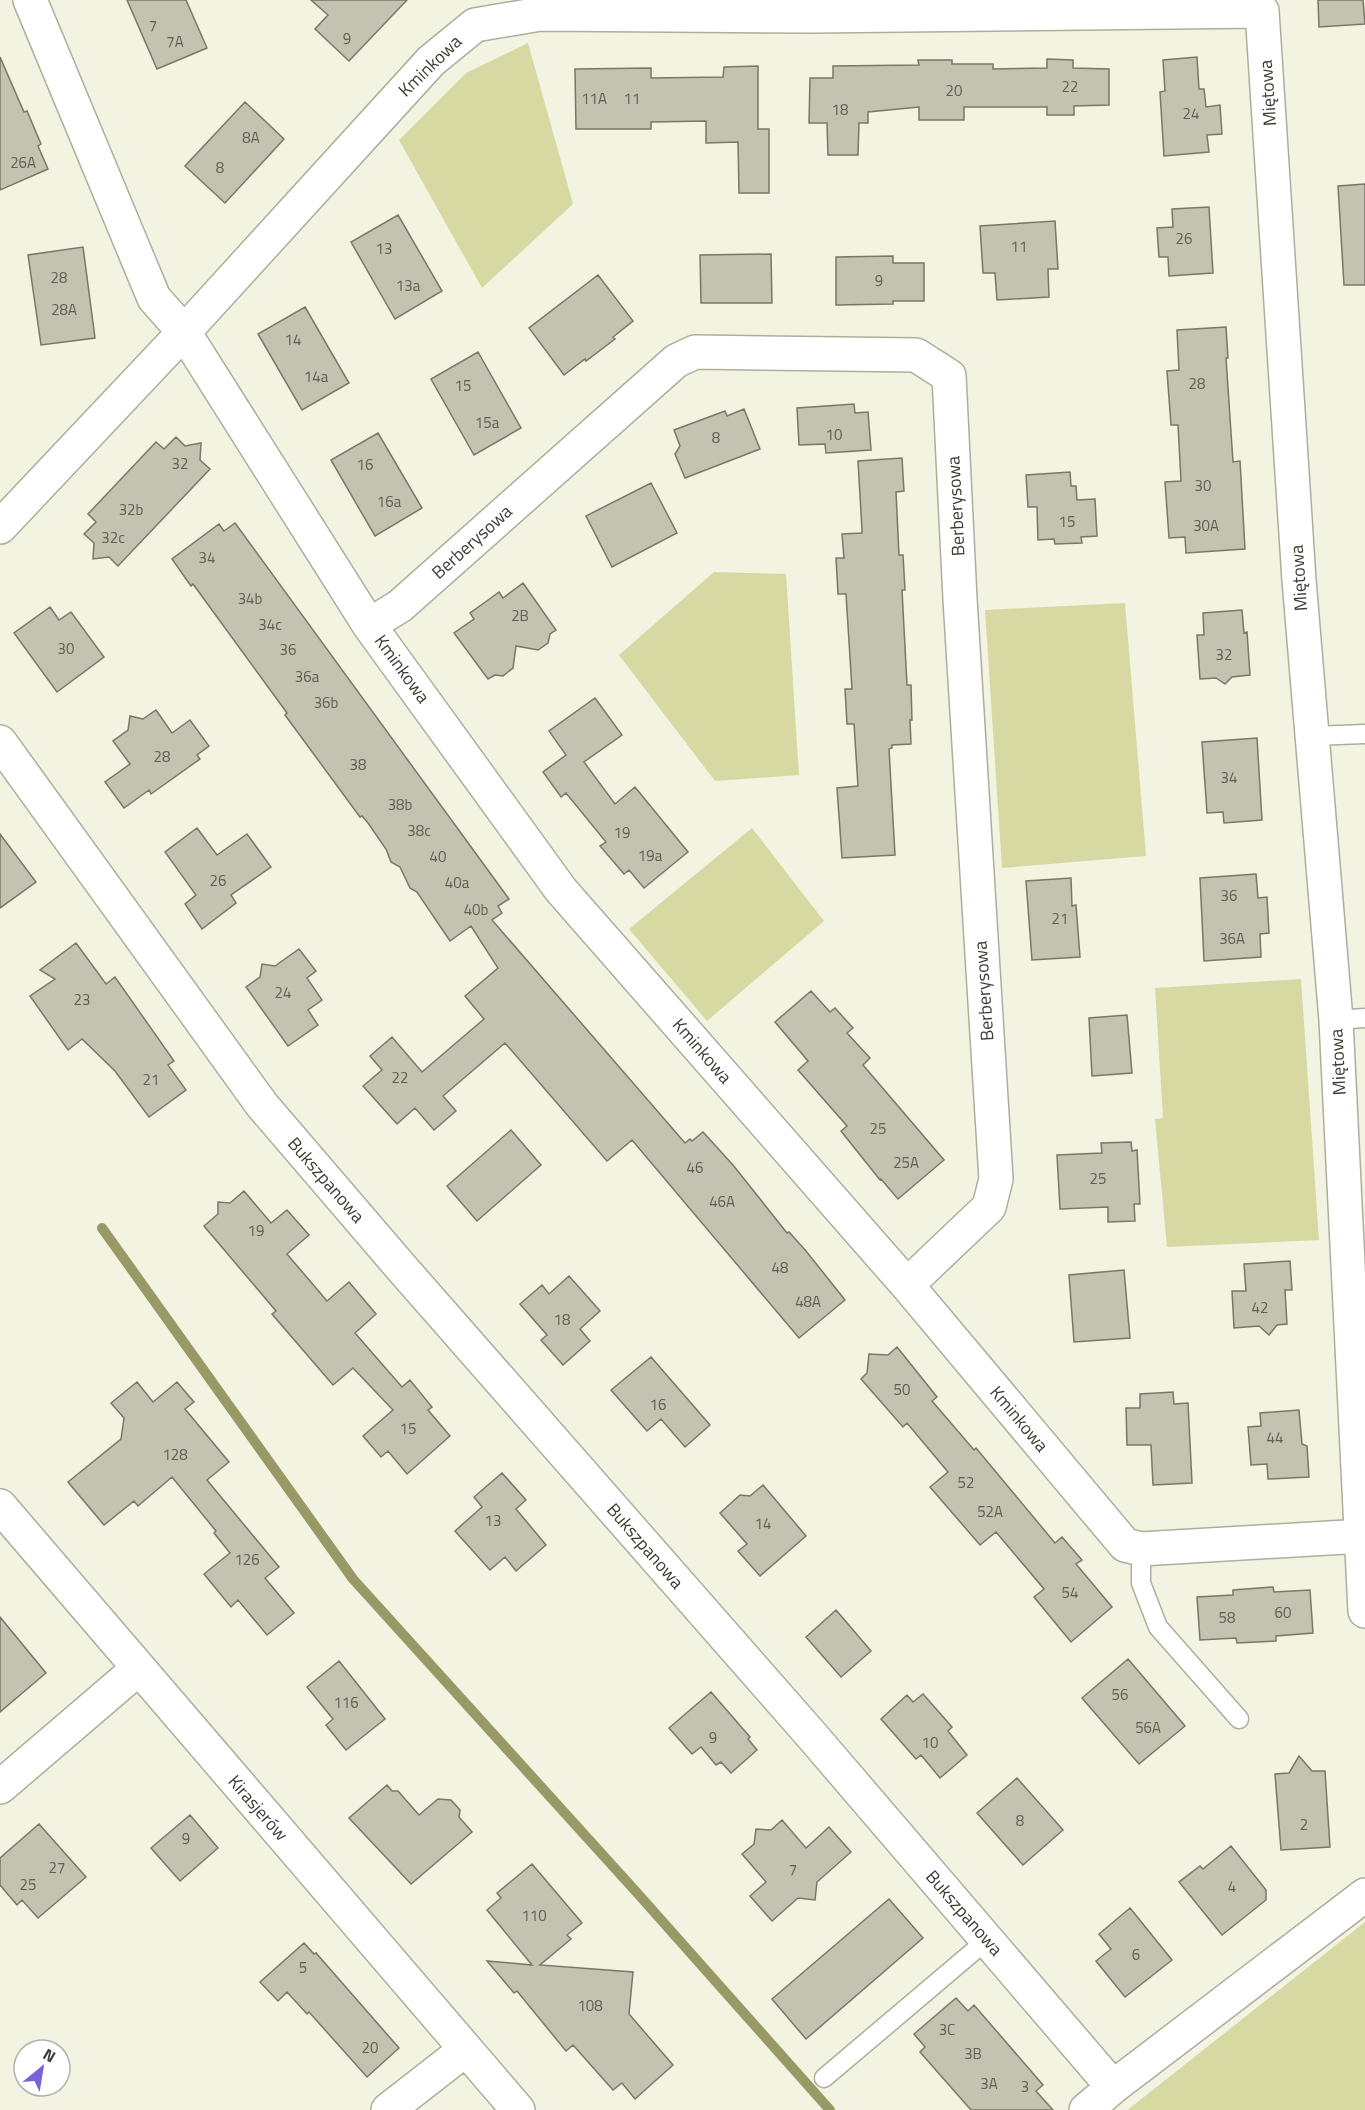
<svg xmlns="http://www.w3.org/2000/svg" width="1365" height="2110" font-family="'Titillium Web',sans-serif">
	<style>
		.green { fill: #d7d9a3 }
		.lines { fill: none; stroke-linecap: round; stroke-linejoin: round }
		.stream { stroke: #989966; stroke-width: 10 }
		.building { fill: #c2c3b0; stroke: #777867; stroke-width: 1.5 }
		.service-casing { stroke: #aeae9c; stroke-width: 21 }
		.minor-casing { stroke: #aeae9c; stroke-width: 36 }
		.service { stroke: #fff; stroke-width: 18 }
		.minor { stroke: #fff; stroke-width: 33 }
		.labels { text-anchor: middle; stroke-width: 6; stroke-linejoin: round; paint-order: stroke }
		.number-label { font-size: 15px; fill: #5e5e53 }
		.street-label { font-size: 18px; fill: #3c3c34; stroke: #fff }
	</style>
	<rect width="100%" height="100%" fill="#f2f3e0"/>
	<path class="green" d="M528,43L573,204L482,288L399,140L466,73Z
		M714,572L786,574L799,775L715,781L619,655Z
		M1125,603L1146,856L1002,868L985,610Z
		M752,828L824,921L707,1021L629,929Z
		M1301,979L1319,1240L1167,1247L1155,1119L1163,1118L1155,988Z
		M1365,1922V2110H1128L1130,2108Z"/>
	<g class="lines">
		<path class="stream" d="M102,1228L353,1579L639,1895L830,2110"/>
	</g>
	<path class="building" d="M127,0H186L207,48L157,69Z
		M311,0H407L349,61L315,29L328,15Z
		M1318,0H1363L1365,24L1319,27Z
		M0,57L24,112L27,111L41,144L38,146L48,169L0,190Z
		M1197,57L1199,89H1204L1206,107L1220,105L1222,134L1207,135L1209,152L1164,156L1160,92L1165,91L1163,60Z
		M1047,59L1073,60V68L1109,69V105L1074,106V115H1047V107H964V120H919V107L868,112V123H859L858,155H828L827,123H809L810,78H833V66L919,65L918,60H952V64H993V69L1047,68Z
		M758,66V129H769V193H739L738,142L706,143V121L651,122V129H576L575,69L651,68V78L723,77L724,67Z
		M245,102L284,139L225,203L185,166Z
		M1365,184V285H1344L1338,186Z
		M1209,207L1213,273L1169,276L1168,257H1159L1157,228L1173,227L1172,209Z
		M398,215L442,291L395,319L351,242Z
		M1055,221L1058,269H1048L1049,297L997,300L995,273H983L980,226Z
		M83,247L95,338L41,345L28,255Z
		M771,254L772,303H701L700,255Z
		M893,256V263H924V301H893V304L836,305V257Z
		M598,275L633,321L613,337L615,339L586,361L585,359L564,375L529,328Z
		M305,307L349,383L302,410L258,334Z
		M1226,327L1228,358H1226L1233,462L1240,461L1245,549L1186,553L1185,537L1169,538L1165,482L1181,481L1178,425H1171L1167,371L1179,370L1177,330Z
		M478,352L521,428L474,455L431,379Z
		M854,404L855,413L868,412L871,450L826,453L825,444L799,445L797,408Z
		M744,409L760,449L685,478L675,454L680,446L674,430L725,411L727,416Z
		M378,433L422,508L375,536L331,460Z
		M176,437L185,446L201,443L200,460L210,469L118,566L109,557L93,559L94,543L84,534L96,522L88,514L156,442L164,449Z
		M902,458L904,491L896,492L899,555H903L905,590H902L907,685H911L912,720H910L911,744L892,745V748L889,749L895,855L842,858L837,788L858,786L854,724H847L845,689H852L846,594H838L836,558H844L842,534L862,533V530L858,461Z
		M1070,472L1071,486H1076L1077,500L1095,499L1097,536L1081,537L1082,543L1055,544L1054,539L1038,540L1037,507H1028L1026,475Z
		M651,483L677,533L612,567L586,516Z
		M235,523L509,899L498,906L502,913L492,920L685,1143L690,1139L692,1141L703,1132L733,1165L787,1233L789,1232L806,1251L845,1300L799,1338L632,1140L607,1161L505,1043L443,1096L456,1111L434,1130L415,1108L397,1124L363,1086L382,1070L370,1056L392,1037L422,1072L484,1019L465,996L498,968L471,926L450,941L417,892L410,888L400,867L391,862L386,849L368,823L362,816L360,817L285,715L287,713L193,584L191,586L172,559L219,524L224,531Z
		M523,583L556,630L550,634L548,643L538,650L516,646L513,668L503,676L495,675L488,679L454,633L474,619L470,613L484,603L499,592L503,598Z
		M50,607L59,620L71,612L104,657L57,692L14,633Z
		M1242,610L1244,633L1247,632L1250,675L1232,677L1225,684L1216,678L1200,679L1197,635H1204L1203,613Z
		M595,698L622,735L584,762L615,804L635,787L688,852L644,888L629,870L624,874L600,846L606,842L566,793L561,797L543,772L566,755L549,731Z
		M156,710L172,733L190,720L209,746L197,755L200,759L151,794L149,790L124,808L105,782L130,764L113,741L128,730L130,716L143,719Z
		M1257,738L1262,820L1224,823L1223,812L1207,813L1202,742Z
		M197,828L217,855L247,834L271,867L231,895L236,903L202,929L185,904L196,895L165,852Z
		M0,834L36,882L0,908Z
		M1256,874L1258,898L1267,897L1269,933L1260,934L1261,957L1204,961L1200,878Z
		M1071,878L1072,906L1076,905L1080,957L1032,960L1026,881Z
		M76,943L106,984L115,977L174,1061L168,1065L186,1090L149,1117L115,1071L82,1039L68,1050L30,996L55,979L40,970Z
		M299,949L316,971L307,978L322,1000L308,1010L318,1025L288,1046L246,987L260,977L262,964L275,966Z
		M811,991L830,1012L835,1008L853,1028L847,1033L870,1058L863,1065L944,1160L898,1199L881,1179L880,1180L841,1131L847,1126L798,1070L808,1061L775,1022Z
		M1127,1015L1132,1073L1092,1076L1089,1018Z
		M511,1130L541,1165L477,1221L447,1186Z
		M1131,1142L1132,1151L1137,1150L1140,1204H1134L1135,1221L1108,1222V1207L1060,1209L1057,1155L1102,1153L1101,1143Z
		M244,1191L271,1223L287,1210L309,1235L287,1254L327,1301L349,1282L376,1314L355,1333L402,1387L410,1380L432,1407L428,1410L450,1436L407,1474L388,1451L381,1457L363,1436L393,1410L353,1368L333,1385L272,1314L276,1311L204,1226L218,1214V1202L230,1203Z
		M1290,1261L1292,1290H1285L1287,1324L1277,1325L1269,1335L1259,1326L1234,1328L1232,1291H1246L1244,1264Z
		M1124,1270L1130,1338L1074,1342L1069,1275Z
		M569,1276L600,1311L580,1329L590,1341L563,1365L541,1340L547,1335L520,1304L542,1285L549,1294Z
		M897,1347L937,1397L932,1401L974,1450L976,1448L1055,1543L1062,1537L1082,1560L1076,1564L1112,1607L1071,1642L1034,1597L1044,1589L996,1532L980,1545L930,1487L948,1472L907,1423L903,1427L861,1379L867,1373L869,1354L888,1355Z
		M651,1357L710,1425L685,1447L661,1419L647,1431L611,1390Z
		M137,1382L153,1402L177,1382L194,1402L185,1409L229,1462L207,1480L279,1567L265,1578L294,1613L267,1635L238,1600L231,1607L204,1574L230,1553L214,1533L216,1531L172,1477L138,1506L134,1501L104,1525L68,1482L121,1439L124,1418L111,1403Z
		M1173,1392L1174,1404L1188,1403L1192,1483L1153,1485L1151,1445H1127L1126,1408H1140V1394Z
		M1299,1410L1302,1444L1307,1446L1309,1477L1268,1479L1267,1464L1251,1465L1248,1427L1261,1426L1260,1413Z
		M502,1473L526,1500L516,1509L546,1545L516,1571L505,1557L490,1570L455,1531L482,1507L474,1497Z
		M763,1485L806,1536L760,1576L738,1551L747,1544L720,1513L740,1495L750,1496Z
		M1273,1587L1274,1592L1310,1590L1313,1633L1276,1636V1641L1237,1643L1236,1638L1200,1640L1197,1597L1233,1595V1590Z
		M836,1610L871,1651L841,1677L806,1637Z
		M0,1617L46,1673L0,1712Z
		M1128,1659L1185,1726L1139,1764L1082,1698Z
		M339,1661L385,1719L346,1750L326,1725L333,1719L307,1687Z
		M711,1692L750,1737L748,1739L757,1750L731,1773L721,1762L716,1765L701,1747L692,1754L669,1728Z
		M923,1694L952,1727L948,1731L967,1755L940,1778L921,1755L916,1759L881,1719L907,1695L913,1702Z
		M1299,1756L1312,1771H1325L1330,1847L1281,1850L1275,1774L1289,1773Z
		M1017,1778L1063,1830L1023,1865L977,1813Z
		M387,1785L392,1791H398L419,1815L438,1799L451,1800L460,1810L459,1817L472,1832L411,1884L349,1818Z
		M190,1815L218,1848L180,1881L151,1848Z
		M782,1820L806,1848L829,1827L851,1852L817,1882L815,1900L798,1898L772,1921L750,1896L766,1882L742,1854L754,1844L756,1829L771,1830Z
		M39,1824L86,1877L38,1918L22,1900L17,1905L0,1885V1858Z
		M1231,1846L1266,1890V1900L1222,1935L1179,1882L1200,1866L1203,1869Z
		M532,1864L582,1923L567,1935L571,1939L540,1965L633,1972L629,2014L673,2065L635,2099L622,2083L613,2090L573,2045L566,2051L517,1991L514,1993L487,1961L532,1965L487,1910L501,1898L497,1893Z
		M889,1899L923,1938L806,2039L772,1999Z
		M1130,1908L1172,1960L1125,1997L1096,1961L1111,1949L1099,1934Z
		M304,1943L314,1954L316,1953L399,2048L367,2077L309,2012L307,2014L287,1992L278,2001L260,1982Z
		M956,1998L968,2011L974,2005L1043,2085L1036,2091L1053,2110H971L949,2085L920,2052L925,2047L914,2034Z"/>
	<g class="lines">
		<g class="service-casing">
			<path id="service" d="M1312,736L1365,734
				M1336,1020L1365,1018
				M1141,1549V1583L1158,1627L1239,1719
				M824,2078L987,1940"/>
		</g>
		<g class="minor-casing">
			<path id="minor" d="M30,0L154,298L184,332L369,625L561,890L907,1285L1125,1545L1141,1549L1362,1536
				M812,0V16L1262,11L1299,580L1336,1020L1365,1611
				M0,527L184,332L431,61L475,25L540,14L812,16
				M369,625L400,606L676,361L695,352L916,355L949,376L960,599L996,1179L989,1207L907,1285
				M0,742L262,1105L400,1266L814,1738L1113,2087L1365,1895
				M0,1506L518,2110
				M0,1787L139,1668
				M388,2110L465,2050
				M1086,2110L1113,2087"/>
		</g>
		<use href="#service" class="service"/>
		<use href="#minor" class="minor"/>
	</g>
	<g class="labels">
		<g class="number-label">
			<text x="153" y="31">7</text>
			<text x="347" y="44">9</text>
			<text x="175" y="47">7A</text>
			<text x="1070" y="92">22</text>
			<text x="954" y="96">20</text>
			<text x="594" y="104">11A</text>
			<text x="632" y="104">11</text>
			<text x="840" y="115">18</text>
			<text x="1191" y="119">24</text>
			<text x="251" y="143">8A</text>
			<text x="23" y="168">26A</text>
			<text x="220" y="173">8</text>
			<text x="1184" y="244">26</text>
			<text x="1019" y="252">11</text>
			<text x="384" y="254">13</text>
			<text x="59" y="283">28</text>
			<text x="879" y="286">9</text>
			<text x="408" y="291">13a</text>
			<text x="64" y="315">28A</text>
			<text x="293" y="345">14</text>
			<text x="316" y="382">14a</text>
			<text x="1197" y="389">28</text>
			<text x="463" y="391">15</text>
			<text x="487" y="428">15a</text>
			<text x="834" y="440">10</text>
			<text x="716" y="443">8</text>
			<text x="180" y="469">32</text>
			<text x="365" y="470">16</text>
			<text x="1203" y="491">30</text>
			<text x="389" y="507">16a</text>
			<text x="131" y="515">32b</text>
			<text x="1067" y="527">15</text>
			<text x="1206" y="531">30A</text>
			<text x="113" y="543">32c</text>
			<text x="207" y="563">34</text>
			<text x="250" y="604">34b</text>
			<text x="520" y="621">2B</text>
			<text x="270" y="630">34c</text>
			<text x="66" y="654">30</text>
			<text x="288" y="655">36</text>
			<text x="1224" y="660">32</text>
			<text x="307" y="682">36a</text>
			<text x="326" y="708">36b</text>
			<text x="162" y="762">28</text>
			<text x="358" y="770">38</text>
			<text x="1229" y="783">34</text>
			<text x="400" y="810">38b</text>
			<text x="419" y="836">38c</text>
			<text x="622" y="838">19</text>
			<text x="650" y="861">19a</text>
			<text x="438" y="862">40</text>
			<text x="218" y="886">26</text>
			<text x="457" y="888">40a</text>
			<text x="1229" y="901">36</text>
			<text x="476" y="915">40b</text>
			<text x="1060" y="924">21</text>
			<text x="1232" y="944">36A</text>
			<text x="283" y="998">24</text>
			<text x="82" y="1005">23</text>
			<text x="400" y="1083">22</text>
			<text x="151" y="1085">21</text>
			<text x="878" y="1134">25</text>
			<text x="906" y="1168">25A</text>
			<text x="695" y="1173">46</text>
			<text x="1098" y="1184">25</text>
			<text x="722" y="1207">46A</text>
			<text x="256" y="1236">19</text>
			<text x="780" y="1273">48</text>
			<text x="808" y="1307">48A</text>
			<text x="1260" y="1313">42</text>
			<text x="562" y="1325">18</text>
			<text x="902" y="1395">50</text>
			<text x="658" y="1410">16</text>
			<text x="408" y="1434">15</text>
			<text x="1275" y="1443">44</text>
			<text x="175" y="1460">128</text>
			<text x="966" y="1488">52</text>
			<text x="990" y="1517">52A</text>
			<text x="493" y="1526">13</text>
			<text x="763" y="1529">14</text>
			<text x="247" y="1565">126</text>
			<text x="1070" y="1598">54</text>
			<text x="1283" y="1618">60</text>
			<text x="1227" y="1623">58</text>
			<text x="1120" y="1700">56</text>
			<text x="346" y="1708">116</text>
			<text x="1148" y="1733">56A</text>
			<text x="713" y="1743">9</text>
			<text x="930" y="1748">10</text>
			<text x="1020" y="1826">8</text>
			<text x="1304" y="1830">2</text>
			<text x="186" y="1844">9</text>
			<text x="57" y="1873">27</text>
			<text x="793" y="1875">7</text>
			<text x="28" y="1890">25</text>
			<text x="1232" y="1892">4</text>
			<text x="534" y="1921">110</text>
			<text x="1136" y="1960">6</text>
			<text x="303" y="1973">5</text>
			<text x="590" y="2011">108</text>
			<text x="947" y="2035">3C</text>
			<text x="370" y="2053">20</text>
			<text x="973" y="2059">3B</text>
			<text x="989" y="2089">3A</text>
			<text x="1025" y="2092">3</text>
		</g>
		<g class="street-label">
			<text transform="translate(430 66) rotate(-44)" y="6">Kminkowa</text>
			<text transform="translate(1268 93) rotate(-94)" y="6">Miętowa</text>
			<text transform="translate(956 506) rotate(-93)" y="6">Berberysowa</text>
			<text transform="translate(472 542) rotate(-42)" y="6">Berberysowa</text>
			<text transform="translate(1299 578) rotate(-94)" y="6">Miętowa</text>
			<text transform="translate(402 669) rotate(54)" y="6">Kminkowa</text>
			<text transform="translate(984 991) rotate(-94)" y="6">Berberysowa</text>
			<text transform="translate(702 1051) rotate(49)" y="6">Kminkowa</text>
			<text transform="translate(1338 1062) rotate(-93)" y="6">Miętowa</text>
			<text transform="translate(326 1180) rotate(49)" y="6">Bukszpanowa</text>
			<text transform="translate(1019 1419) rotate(50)" y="6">Kminkowa</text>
			<text transform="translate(645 1546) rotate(49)" y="6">Bukszpanowa</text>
			<text transform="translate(258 1808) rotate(49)" y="6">Kirasjerów</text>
			<text transform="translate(964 1913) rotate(49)" y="6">Bukszpanowa</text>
		</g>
	</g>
	<g transform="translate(42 2068) rotate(30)"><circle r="28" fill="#ffffff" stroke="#b1b1ae" stroke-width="1.5"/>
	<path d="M0-4.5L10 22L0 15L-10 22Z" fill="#7a60da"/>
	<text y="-9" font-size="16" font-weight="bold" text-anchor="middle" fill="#3c3c34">N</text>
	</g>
</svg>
